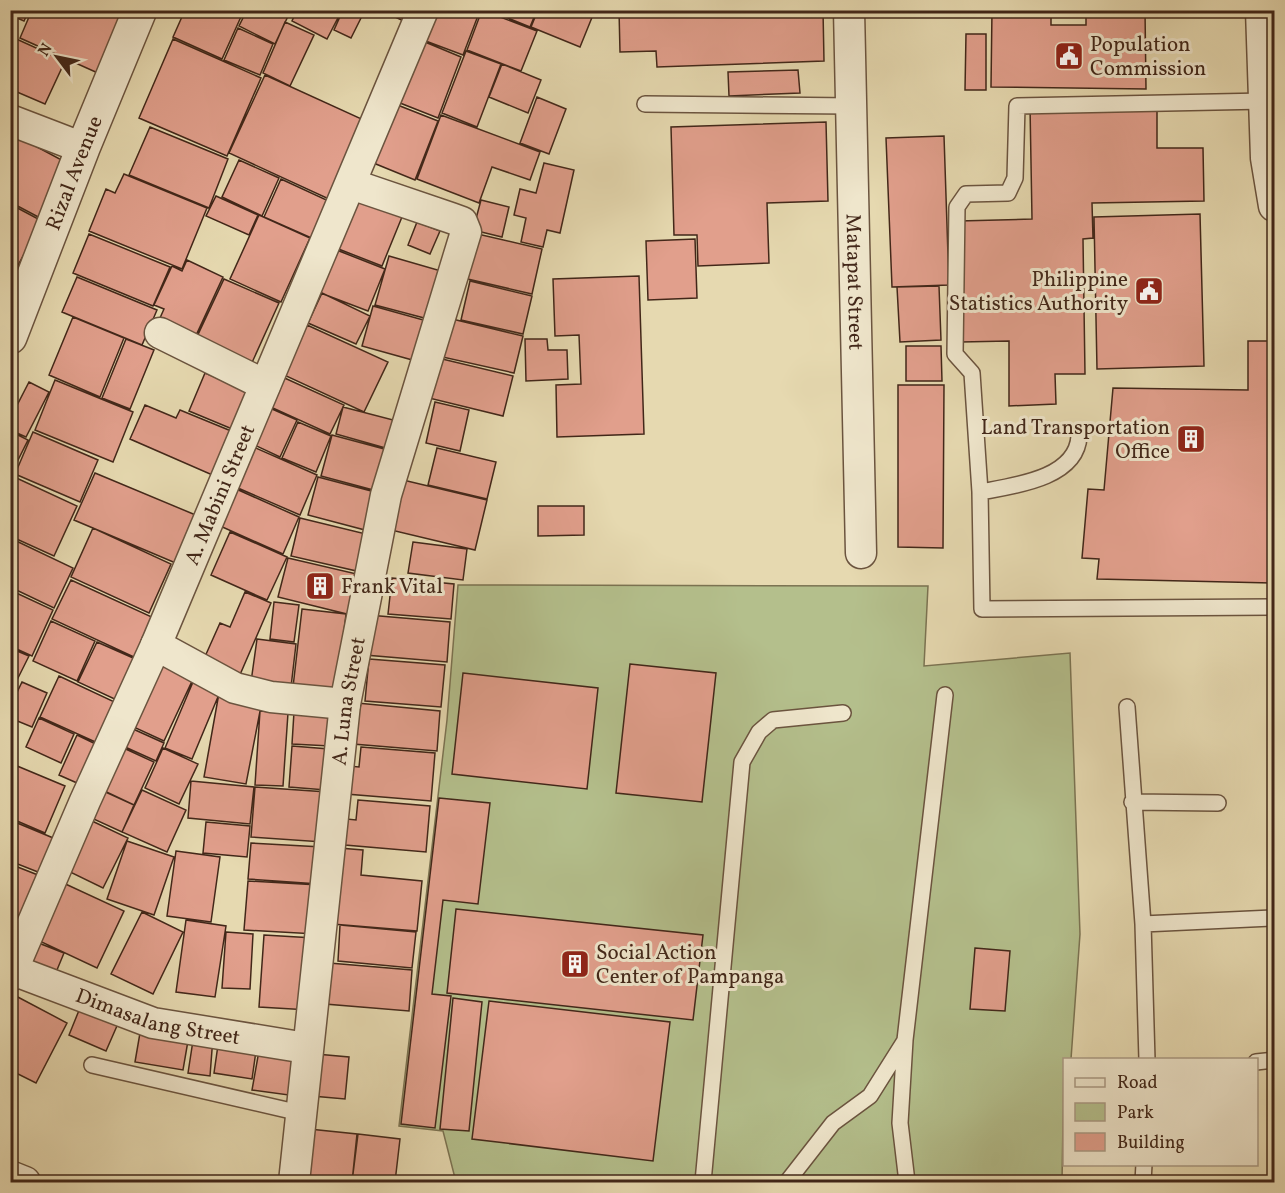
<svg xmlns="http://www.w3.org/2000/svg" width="1285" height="1193" font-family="Vollkorn,serif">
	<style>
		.green { fill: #b4bf8c; stroke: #7b7352; stroke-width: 1.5 }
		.building { fill: #e19f8c; stroke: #422719; stroke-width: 1.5 }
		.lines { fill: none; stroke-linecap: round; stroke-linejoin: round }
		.service-casing { stroke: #6b543f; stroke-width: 18 }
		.minor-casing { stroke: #6b543f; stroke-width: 33 }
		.tertiary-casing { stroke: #6b543f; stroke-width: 36 }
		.service { stroke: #efe6cc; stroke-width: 15 }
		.minor { stroke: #efe6cc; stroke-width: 30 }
		.tertiary { stroke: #efe6cc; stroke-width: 33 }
		.labels { text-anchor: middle; stroke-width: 6; stroke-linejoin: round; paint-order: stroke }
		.poi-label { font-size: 21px; fill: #422719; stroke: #efe6cc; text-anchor: start }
		.street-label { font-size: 21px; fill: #422719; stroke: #efe6cc }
	</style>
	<rect width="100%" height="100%" fill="#e6d9b0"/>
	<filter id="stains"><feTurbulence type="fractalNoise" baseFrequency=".00333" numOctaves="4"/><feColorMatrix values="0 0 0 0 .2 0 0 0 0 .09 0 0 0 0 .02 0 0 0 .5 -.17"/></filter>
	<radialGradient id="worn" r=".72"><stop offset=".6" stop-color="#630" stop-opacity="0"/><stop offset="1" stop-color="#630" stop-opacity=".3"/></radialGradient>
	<path class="green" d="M458,585L928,586L924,666L1070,653L1080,934L1071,1059L1064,1060L1062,1182H456L443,1131L399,1126L447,720Z"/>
	<path class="building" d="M10,10H29L24,21L10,15Z
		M32,10H121L127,13L100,74L20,38Z
		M185,10H244L222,59L173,37Z
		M247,10H282L289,14L275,44L239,26Z
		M297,10H342L327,39L292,21Z
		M343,10H365L351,38L334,30Z
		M380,10H414L408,23Z
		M434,10L479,13L463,55L423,40Z
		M482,10L537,31L521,71L467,50Z
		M488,10H537L530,27Z
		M538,10H595L580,47L531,27Z
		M619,10H823L824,61L657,67L656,51L620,52Z
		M992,10H1051V25H1086V10H1145L1146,89L991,87Z
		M285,22L314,35L290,86L263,73Z
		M238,28L273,44L260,75L224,60Z
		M966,34H986V90H965Z
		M12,37L65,61L45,104L10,89Z
		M173,39L261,78L227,156L139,118Z
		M425,42L461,57L438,118L395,101Z
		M466,51L501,64L477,127L442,113Z
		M502,64L541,80L528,113L489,97Z
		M798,70L800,93L729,96L728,72Z
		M265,75L366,121L331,200L229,153Z
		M537,97L566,109L549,154L520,143Z
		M395,104L438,121L415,180L371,162Z
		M1157,104V148H1203L1204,201L1092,203L1093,238L1083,239L1085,374H1055L1056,404L1009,406V341L961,342L959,221L1032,219L1030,106Z
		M441,115L540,152L530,180L492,167L479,203L417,179Z
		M826,122L828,201L767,203L769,263L698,266L697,235H674L671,127Z
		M150,127L228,159L209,208L129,175Z
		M11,133L71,165L42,219L10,202Z
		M944,136L949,285L892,287L886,138Z
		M239,160L279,178L262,216L222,197Z
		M544,163L574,170L560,233L547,230L543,247L521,242L526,218L514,215L520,189L536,193Z
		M124,174L207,208L182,269L89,231L106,189L115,193Z
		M281,179L333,203L316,240L264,217Z
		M216,196L258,215L249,235L206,216Z
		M356,199L402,217L382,266L336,248Z
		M481,200L509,207L502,237L473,230Z
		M10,204L42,221L10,280Z
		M1200,214L1204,366L1097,369L1094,217Z
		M259,215L310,238L281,302L230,279Z
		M417,222L440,231L430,254L408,245Z
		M469,232L542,249L532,294L459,277Z
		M89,234L170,267L153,306L73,273Z
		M695,239L697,298L648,300L646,241Z
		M334,249L385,269L368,311L318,292Z
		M389,256L441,271L428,319L375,305Z
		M187,260L223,277L192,344L156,327L164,309L154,305L172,266L182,271Z
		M639,276L644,434L557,437L556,385L581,384L579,335L555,336L553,279Z
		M77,277L157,310L142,345L62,312Z
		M224,279L279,303L250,367L195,341Z
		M470,281L532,296L523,334L461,320Z
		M939,286L941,340L900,342L897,287Z
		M322,293L370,316L356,344L308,323Z
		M373,306L427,321L416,361L362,346Z
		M73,317L124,338L100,397L49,375Z
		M448,318L523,336L514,373L438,356Z
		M307,325L388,362L364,412L284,375Z
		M126,339L154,350L130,409L102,398Z
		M525,339H547L548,350H567L568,379L526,381Z
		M1248,341H1274V583L1097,579L1099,559L1082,558L1088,489L1104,490L1113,388L1248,390Z
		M906,346H941L942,381H906Z
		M438,358L513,376L503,416L429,398Z
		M205,373L253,393L237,431L189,411Z
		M278,375L344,405L330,434L264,404Z
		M55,380L133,412L113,462L35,430Z
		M29,382L49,392L26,437L10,430V419Z
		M898,385H944L943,548L898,547Z
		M435,402L469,410L460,451L426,443Z
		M145,405L176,418L180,410L236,433L217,477L130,439Z
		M263,405L297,420L280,457L246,441Z
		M343,407L397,421L389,449L336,434Z
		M298,422L331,436L316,472L282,458Z
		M10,431L28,440L13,470L10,469Z
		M33,432L98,460L80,502L15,474Z
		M332,435L388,450L377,491L321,476Z
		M249,445L317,475L300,515L231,485Z
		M437,448L496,462L487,499L428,485Z
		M95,473L198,516L178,564L74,520Z
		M10,475L77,506L54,556L10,536Z
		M318,477L375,492L365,530L308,515Z
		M403,480L487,500L475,550L391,530Z
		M225,484L299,517L283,554L209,521Z
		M538,506H584V535L538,536Z
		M300,518L370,535L361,572L291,556Z
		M93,528L171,564L149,613L71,577Z
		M230,532L287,557L267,600L211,575Z
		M10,538L73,568L54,608L10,587Z
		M413,542L467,549L463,580L408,573Z
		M288,558L361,575L351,615L278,597Z
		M392,578L454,584L451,619L388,614Z
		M71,580L154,618L136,658L52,619Z
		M10,590L53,610L32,656L10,646Z
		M245,592L271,603L239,677L203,661L220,623L230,627Z
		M274,602L299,605L294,642L270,639Z
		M302,609L346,614L337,692L293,687Z
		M368,615L450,622L447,662L365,655Z
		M51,621L95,641L77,681L33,661Z
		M257,639L296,644L291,687L251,682Z
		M97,642L140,661L121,702L78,682Z
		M10,648L29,656L10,694Z
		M369,659L445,665L441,707L365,701Z
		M156,662L193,679L164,741L127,724Z
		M630,664L716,673L702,802L616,793Z
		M463,673L598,688L587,789L452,774Z
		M59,676L121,705L102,745L40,717Z
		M22,682L47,693L32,727L10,718V707Z
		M193,682L220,692L192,759L165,748Z
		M219,693L262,701L246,784L204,777Z
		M357,703L440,711L437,751L353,744Z
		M260,711L288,713L283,786L255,785Z
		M294,712L332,715L330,746L292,744Z
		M39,718L74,734L61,763L26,747Z
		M122,724L164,743L156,761L114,742Z
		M77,735L104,748L86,787L59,775Z
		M117,745L154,762L134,805L98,788Z
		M292,746L329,749L326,790L289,787Z
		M361,747L435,753L431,801L346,794L349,766L359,767Z
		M163,748L198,764L179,804L145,788Z
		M10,763L65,786L45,833L10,818Z
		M191,781L254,787L250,824L188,818Z
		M255,787L327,792L323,842L251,837Z
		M99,789L134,805L122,832L87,816Z
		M142,790L186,810L167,852L122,832Z
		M439,798L490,803L478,904L443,900L432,994L451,996L435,1128L401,1124Z
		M358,800L430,806L426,852L345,845L347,819L356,820Z
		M10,820L58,840L43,874L10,861Z
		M92,821L128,838L103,888L68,871Z
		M206,822L250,826L247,857L203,853Z
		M127,841L174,857L154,915L107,899Z
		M251,843L322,847L319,884L248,879Z
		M339,848L363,850L361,875L422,881L417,931L332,924Z
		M176,851L220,857L211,922L167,916Z
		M10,864L43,877L27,919L10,912Z
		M59,881L124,911L97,968L33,938Z
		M248,881L319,885L316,934L244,930Z
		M456,909L703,935L693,1020L447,993Z
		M142,912L183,932L153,994L111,974Z
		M10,915L23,920L10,951Z
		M186,920L226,926L215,997L176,992Z
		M340,925L416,932L412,968L338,961Z
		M226,932L253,934L250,989L222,988Z
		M264,935L314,938L309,1010L259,1007Z
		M36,942L64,953L52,982L25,970Z
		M975,948L1010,951L1005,1011L970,1009Z
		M329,963L412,970L409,1011L325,1004Z
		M14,995L67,1023L36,1083L10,1070V1003Z
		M453,998L482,1002L469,1131L440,1129Z
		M489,1001L670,1022L653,1161L472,1139Z
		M82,1003L120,1019L106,1051L69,1035Z
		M141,1027L189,1035L183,1070L135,1062Z
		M194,1034L213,1037L210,1076L188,1073Z
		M219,1038L257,1044L252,1079L214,1073Z
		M260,1045L300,1052L296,1096L252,1090Z
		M316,1054L349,1057L345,1099L312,1096Z
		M309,1129L357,1134L352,1182H303Z
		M358,1134L400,1139L395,1182H352Z
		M1000,1180V1182H918Z"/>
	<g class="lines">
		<g class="service-casing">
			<path id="service" d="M1265,101L1017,106L1015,178L1008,193L966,194L957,207L955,354L972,373L980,492L982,609L1274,607
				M645,104L853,106
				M980,492C1012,486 1077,479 1079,436
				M1127,707L1143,924L1147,1060
				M1132,802L1218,803
				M1143,924L1274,918
				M1256,1062L1274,1060
				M92,1065L300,1113
				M703,1182L742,762L759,732L773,720L843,713
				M787,1182L833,1123L870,1096L904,1042
				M907,1182L900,1123L905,1040L945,695
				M1143,1182L1144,1164"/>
		</g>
		<g class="minor-casing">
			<g id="minor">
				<path id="s1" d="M849,10L861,553"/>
				<path d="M1261,10L1266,158L1274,206"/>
				<path d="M10,120L83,148"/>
				<path d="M160,333L265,385"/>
				<path d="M156,645L235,688L271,697L345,704"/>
				<path id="s2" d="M13,970L153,1023L306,1048"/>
				<path id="s3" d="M10,976L85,801L156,645L423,10"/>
				<path d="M10,1176L25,1182"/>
				<path id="s4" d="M294,1182L345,704L386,495L466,232L462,222L451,218L351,184"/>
			</g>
		</g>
		<g class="tertiary-casing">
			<g id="tertiary">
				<path id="s5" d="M10,337L83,148L140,10"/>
			</g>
		</g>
		<use href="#service" class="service"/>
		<use href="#minor" class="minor"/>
		<use href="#tertiary" class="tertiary"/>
	</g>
	<defs>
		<g id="civic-square" transform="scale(1.5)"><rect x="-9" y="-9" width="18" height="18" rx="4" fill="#8f2418" stroke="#efe6cc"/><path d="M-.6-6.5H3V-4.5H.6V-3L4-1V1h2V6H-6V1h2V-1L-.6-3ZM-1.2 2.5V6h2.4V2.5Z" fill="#fff"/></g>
		<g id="building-square" transform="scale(1.5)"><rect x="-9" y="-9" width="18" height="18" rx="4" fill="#8f2418" stroke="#efe6cc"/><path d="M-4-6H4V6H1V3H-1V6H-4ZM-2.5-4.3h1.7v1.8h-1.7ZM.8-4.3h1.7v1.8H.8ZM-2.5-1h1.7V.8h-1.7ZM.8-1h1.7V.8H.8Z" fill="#fff"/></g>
	</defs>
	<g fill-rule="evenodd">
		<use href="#civic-square" x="1069" y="56"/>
		<use href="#civic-square" x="1149" y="291"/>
		<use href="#building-square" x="1191" y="439"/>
		<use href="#building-square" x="320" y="586"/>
		<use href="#building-square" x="575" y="964"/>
	</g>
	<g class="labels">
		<g class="poi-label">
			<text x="1090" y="51">Population<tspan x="1090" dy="24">Commission</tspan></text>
			<text x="1128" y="286" text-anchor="end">Philippine<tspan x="1128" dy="24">Statistics Authority</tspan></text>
			<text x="1170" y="434" text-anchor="end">Land Transportation<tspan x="1170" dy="24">Office</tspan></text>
			<text x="341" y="593">Frank Vital</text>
			<text x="596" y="959">Social Action<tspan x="596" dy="24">Center of Pampanga</tspan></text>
		</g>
		<g class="street-label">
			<text dy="7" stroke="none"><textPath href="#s5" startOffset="176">Rizal Avenue</textPath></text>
			<text dy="7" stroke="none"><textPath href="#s1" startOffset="272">Matapat Street</textPath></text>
			<text dy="7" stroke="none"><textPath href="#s3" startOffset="525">A. Mabini Street</textPath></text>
			<text dy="7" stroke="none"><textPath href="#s4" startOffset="484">A. Luna Street</textPath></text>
			<text dy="7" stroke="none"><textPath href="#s2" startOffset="153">Dimasalang Street</textPath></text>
		</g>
	</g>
	<rect width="1285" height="1193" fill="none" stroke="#e6d9b0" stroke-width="36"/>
	<rect x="12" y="12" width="1261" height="1169" fill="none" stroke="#422719" stroke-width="3"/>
	<rect x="18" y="18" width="1249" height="1157" fill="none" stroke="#422719" stroke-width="1.5"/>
	<rect x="1063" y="1058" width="195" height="108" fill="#efe6cc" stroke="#aa9a84" stroke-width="1.5"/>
	<rect x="1075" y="1078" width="30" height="9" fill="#efe6cc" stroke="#aa9a84" stroke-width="1.5"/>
	<text x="1117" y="1088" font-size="18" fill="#422719">Road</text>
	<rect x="1075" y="1103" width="30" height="18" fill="#b4bf8c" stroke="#aa9a84" stroke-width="1.5"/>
	<text x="1117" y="1118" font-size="18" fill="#422719">Park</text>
	<rect x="1075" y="1133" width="30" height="18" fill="#e19f8c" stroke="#aa9a84" stroke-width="1.5"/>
	<text x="1117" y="1148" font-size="18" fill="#422719">Building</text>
	<g transform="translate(57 57) rotate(302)" stroke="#efe6cc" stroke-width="4.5" paint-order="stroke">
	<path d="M0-4.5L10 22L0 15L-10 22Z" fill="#422719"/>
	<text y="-9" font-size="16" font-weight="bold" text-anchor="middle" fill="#422719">N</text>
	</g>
	<rect width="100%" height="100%" filter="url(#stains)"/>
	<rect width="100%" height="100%" fill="url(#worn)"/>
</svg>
